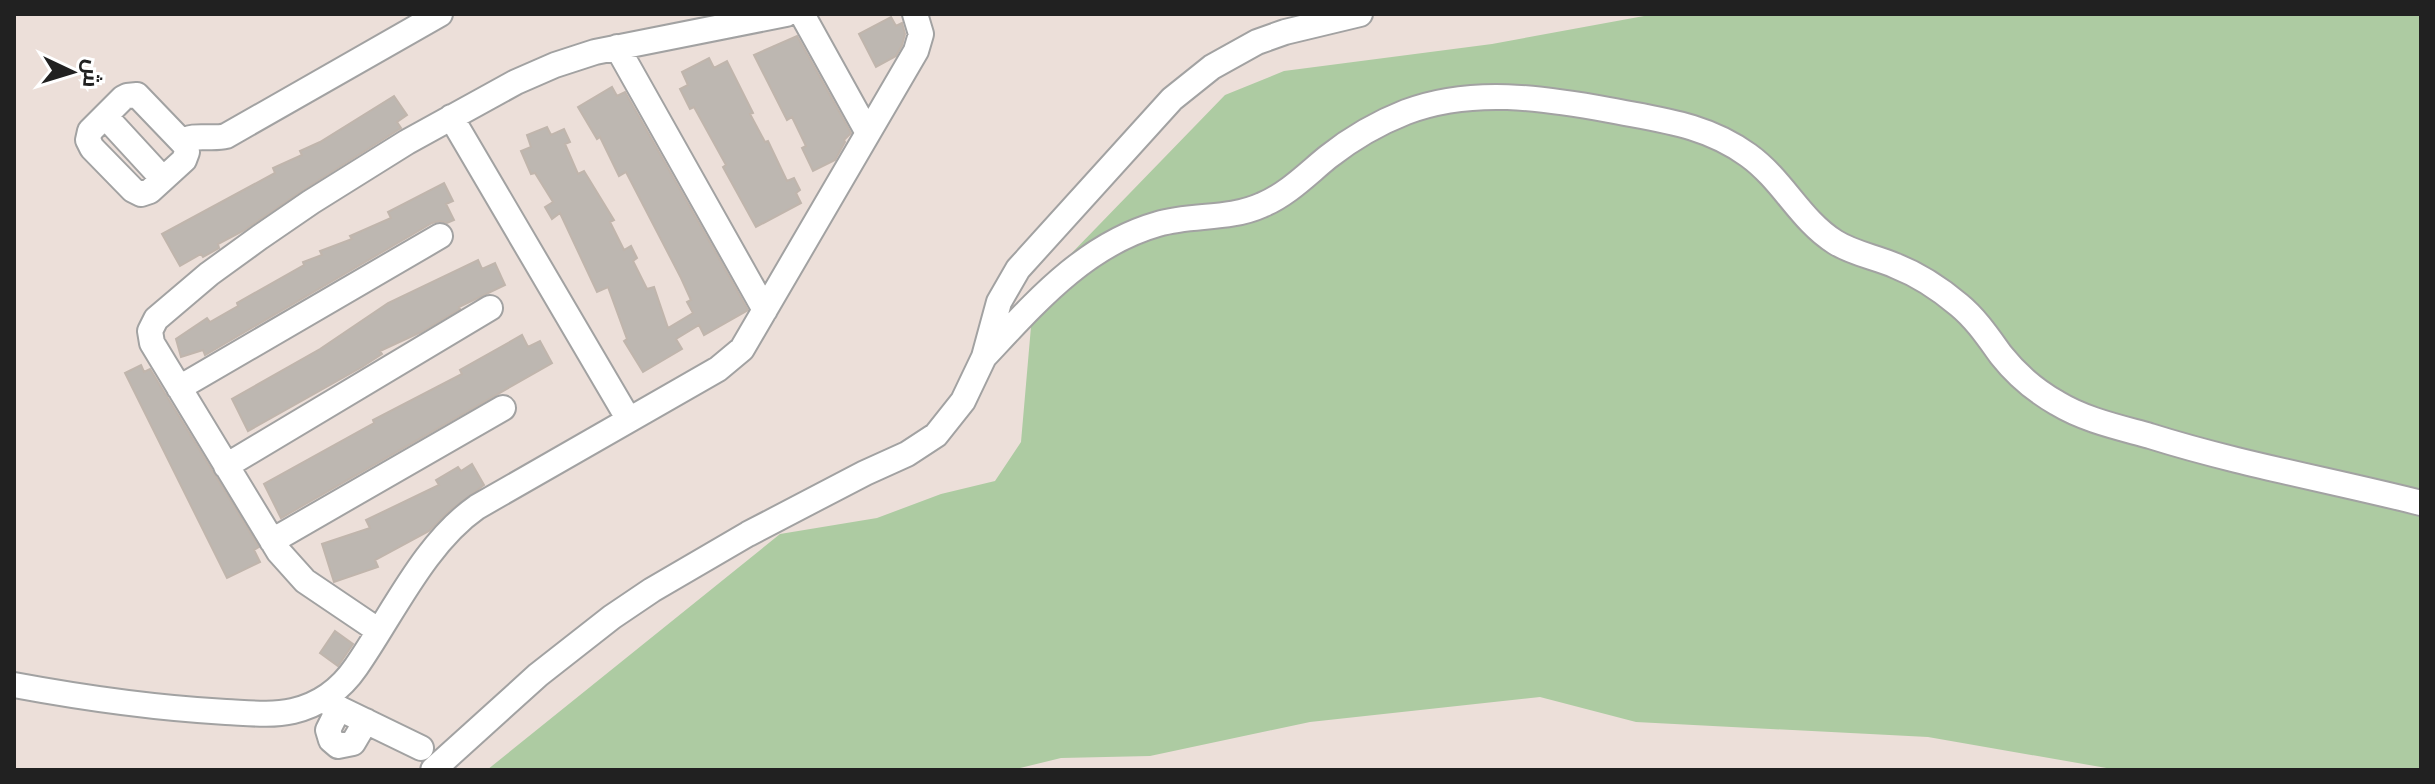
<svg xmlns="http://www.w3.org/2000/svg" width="2435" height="784" font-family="Manrope,Cairo,sans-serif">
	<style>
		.military { fill: #ecdfd9 }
		.forest { fill: #adcba2 }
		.building { fill: #bdb7b1; stroke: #c0b5ac; stroke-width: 2 }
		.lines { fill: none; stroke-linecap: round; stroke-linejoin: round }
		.minor-casing { stroke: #a2a2a2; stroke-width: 28 }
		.minor { stroke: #fff; stroke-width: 24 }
	</style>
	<rect width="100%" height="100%" fill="#f0ede8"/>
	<path class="military" d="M14,14H2421V770H14Z"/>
	<path class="forest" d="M1655,14H2421V770H2118L1928,737L1636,722L1540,697L1310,722L1150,756L1061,758L1012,770H487L780,534L877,518L941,494L995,481L1021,442L1034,292L1225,95L1284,71L1492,44Z"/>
	<path class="building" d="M891,17L896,26L902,23L905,34L902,45L896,56L876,67L859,34Z
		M797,36L851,133L844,140L845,142L835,160L813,171L802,148L806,146L792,117L787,120L754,55Z
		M709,58L714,68L727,61L753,113L750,114L765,142L768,141L787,181L794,178L800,190L796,193L801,203L756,227L723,167L726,165L694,107L690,109L680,89L688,85L682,72Z
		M612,87L617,96L625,92L748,310L704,335L699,325L676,339L682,349L643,372L624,341L627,339L608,287L597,292L560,213L552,219L545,207L553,202L535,173L531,174L521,151L531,147L527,135L547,127L551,135L564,129L570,142L565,144L578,174L584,171L614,220L610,222L624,250L631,246L637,258L633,261L647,289L654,287L668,328L693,313L687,302L691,300L681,278L626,172L619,176L600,137L597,139L578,107Z
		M394,96L407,115L397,122L401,128L303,190L243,231L218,244L219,248L203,257L201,254L180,266L162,234L275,173L273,168L302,155L300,151L320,142Z
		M444,183L453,201L446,204L454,220L447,223L439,221L432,223L205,355L203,350L181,357L176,339L207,318L210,322L238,306L237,303L304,265L303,262L322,255L320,251L352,239L350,236L391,218L388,212Z
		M478,260L482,269L495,263L505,285L459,307L460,309L421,332L380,351L382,354L362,367L248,431L232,399L320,349L388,303Z
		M522,335L528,347L540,341L552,363L281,518L264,484L374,423L373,420L462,374L460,370Z
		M141,365L144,372L150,369L259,547L254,550L260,562L227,578L125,373Z
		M472,464L484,485L449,511L429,531L375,560L378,567L334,582L322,544L370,528L366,520L439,485L436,480L458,467L461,471Z
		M335,631L353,644L338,666L320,653Z"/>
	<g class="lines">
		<g class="minor-casing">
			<path id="minor" d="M802,14L868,133
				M617,47L765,310
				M137,95L185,145L187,152L184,160L150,191L141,194L133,190L92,148L88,140L90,131L123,98L127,96Z
				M105,116L163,179
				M451,117L629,420
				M182,142C193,133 211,140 226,136L440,14
				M984,357C1034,304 1084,245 1158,224C1192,214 1229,220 1262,205C1288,194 1307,174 1328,157C1352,138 1378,123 1406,112C1472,87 1543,98 1609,110C1660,120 1705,124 1748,155C1783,180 1800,220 1835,242C1854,254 1876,257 1896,266C1919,275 1940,289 1959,305C1976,319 1988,337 2001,355C2016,374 2036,391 2057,403C2085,420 2118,427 2150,436C2239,464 2330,480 2421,503
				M179,388L440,236
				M226,466L490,308
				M272,541L503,408
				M379,631L305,581L279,552L152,343L150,331L156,319L209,274L260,237L311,202L407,142L516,82L555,65L595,52L786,14
				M14,685C84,698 155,708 226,712C248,713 271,716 293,711C319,705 341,689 356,667C393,614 424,544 477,507L718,369L742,349L916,51L921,34L915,14
				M322,700L421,748
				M339,708L328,730L331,740L338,746L353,743L366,721
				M433,770L538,675L612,617L652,590L748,534L865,473L907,454L936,435L963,401L984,357L999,302L1018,269L1172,99L1212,67L1257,42L1285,32L1360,14"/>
		</g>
		<use href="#minor" class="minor"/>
	</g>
	<rect width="2435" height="784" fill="none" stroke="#212121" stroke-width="32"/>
	<g transform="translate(72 72) rotate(94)" stroke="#ffffff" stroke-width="6" paint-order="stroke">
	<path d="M0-6L14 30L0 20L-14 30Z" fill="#212121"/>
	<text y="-12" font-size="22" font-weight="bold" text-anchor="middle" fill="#212121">ش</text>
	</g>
</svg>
